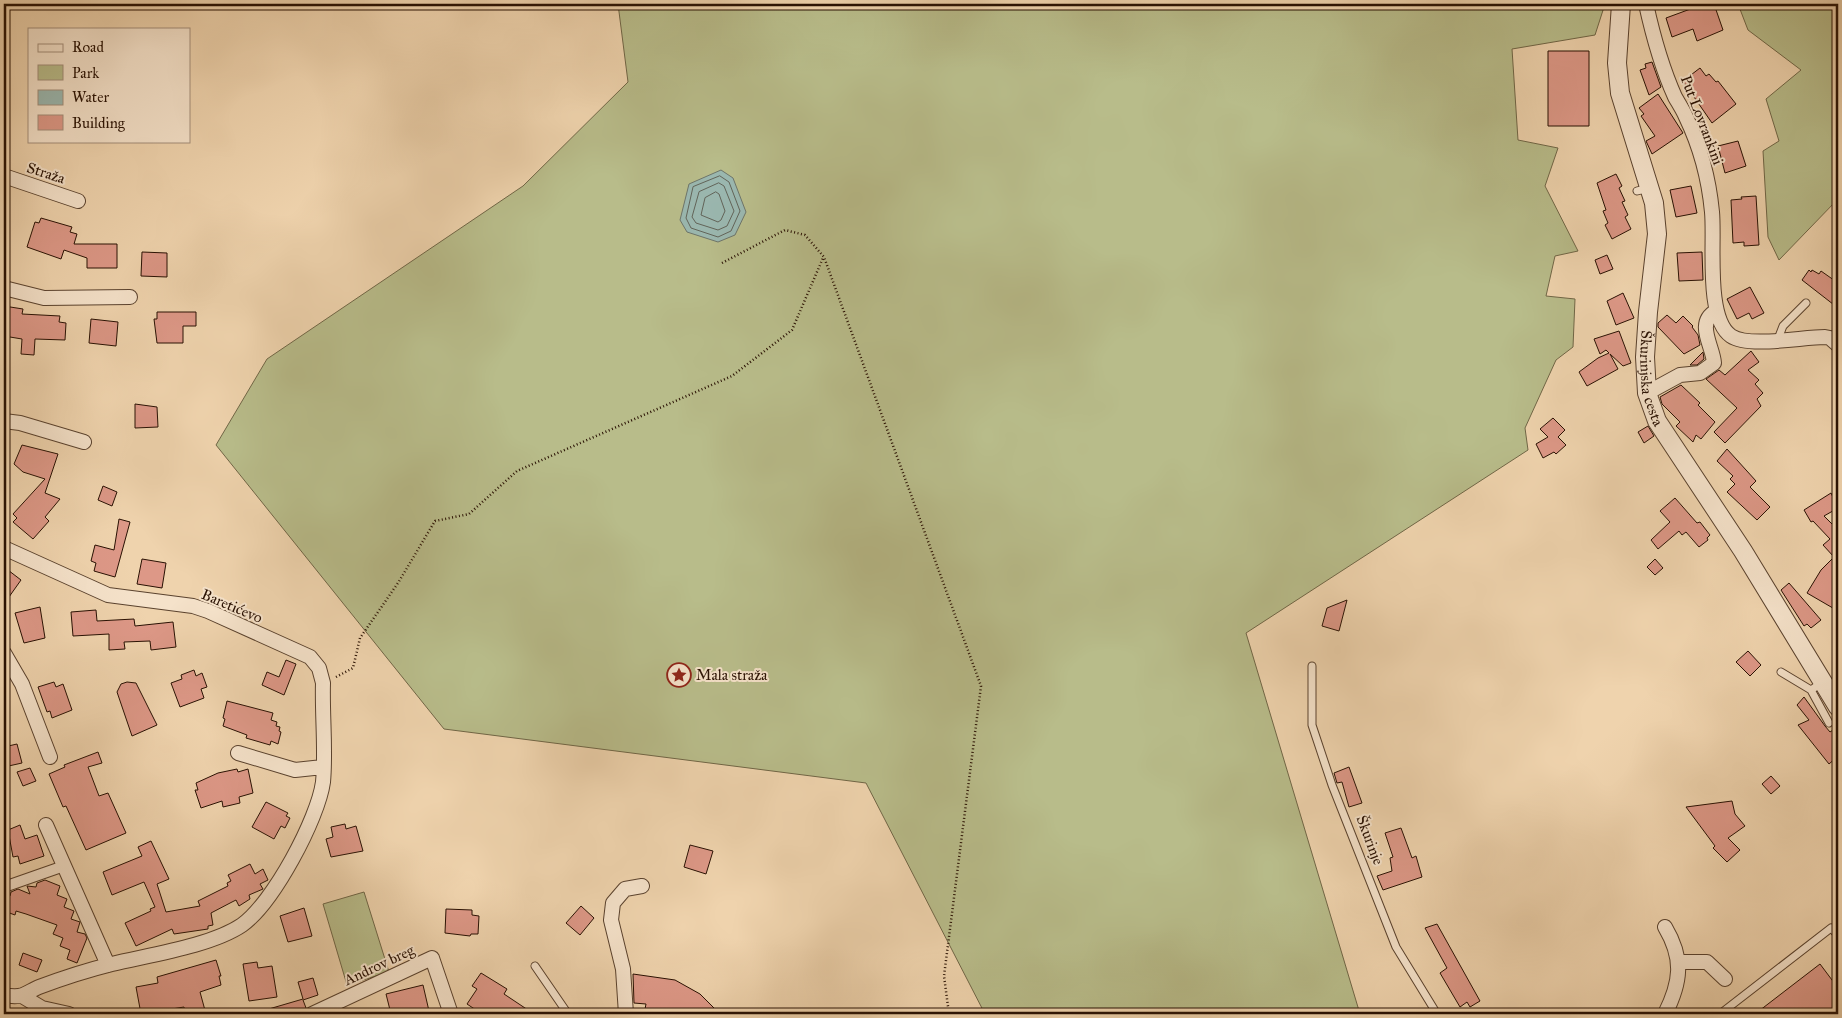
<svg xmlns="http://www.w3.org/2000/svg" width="1842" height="1018" font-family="'IM FELL Great Primer',serif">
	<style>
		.green { fill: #b8bc8a; stroke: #706646 }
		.water { fill: #9ab7af; stroke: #6d756a }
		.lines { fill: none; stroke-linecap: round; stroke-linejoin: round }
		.shore { stroke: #626459; stroke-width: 1 }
		.building { fill: #dd9887; stroke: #291103 }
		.service-casing { stroke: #5a422e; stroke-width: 9 }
		.pedestrian-casing { stroke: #5a422e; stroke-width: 12 }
		.minor-casing { stroke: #5a422e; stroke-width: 16 }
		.tertiary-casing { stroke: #5a422e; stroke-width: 20 }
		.path { stroke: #291103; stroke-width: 2.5; stroke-dasharray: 1 2.5; stroke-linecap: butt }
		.service { stroke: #f5e2ca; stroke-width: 7 }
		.pedestrian { stroke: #f5e2ca; stroke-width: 10 }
		.minor { stroke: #f5e2ca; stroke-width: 14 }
		.tertiary { stroke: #f5e2ca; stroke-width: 18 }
		.labels { text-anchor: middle; stroke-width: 4; stroke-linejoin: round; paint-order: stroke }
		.street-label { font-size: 15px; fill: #291103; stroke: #f5e2ca }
		.poi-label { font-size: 15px; fill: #291103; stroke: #f5e2ca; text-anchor: start }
	</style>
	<rect width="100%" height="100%" fill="#efd3ad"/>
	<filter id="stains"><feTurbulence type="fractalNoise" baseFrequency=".004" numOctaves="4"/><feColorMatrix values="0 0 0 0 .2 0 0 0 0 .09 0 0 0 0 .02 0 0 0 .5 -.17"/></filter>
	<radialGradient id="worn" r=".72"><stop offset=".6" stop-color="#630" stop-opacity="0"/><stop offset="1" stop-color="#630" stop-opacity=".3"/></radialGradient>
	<path class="green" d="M618,4H1605L1595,35L1512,49L1518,140L1558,148L1545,186L1578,251L1555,256L1546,296L1575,299L1573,347L1556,360L1525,428L1528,450L1246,633L1360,1014H985L866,783L444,729L216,445L267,359L523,186L628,82Z
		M1738,4H1838V202L1836,201L1779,260L1768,237L1763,151L1779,141L1766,99L1801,70L1748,30Z
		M364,892L389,972L347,985L323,904Z"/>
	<path class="water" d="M721,170L733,178L746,212L735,235L718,242L687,232L680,220L689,184Z"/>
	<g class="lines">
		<path class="shore" d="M720,176L729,182L740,211L731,231L718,237L691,228L686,218L693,187Z
			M719,183L724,186L734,211L727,226L718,230L696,223L692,217L699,192Z
			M716,192L719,194L725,211L721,220L718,222L701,215L705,198Z"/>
	</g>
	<path class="building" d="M1704,4H1714L1723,30L1697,41L1693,29L1672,37L1666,18Z
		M1548,51H1589V126H1548Z
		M1652,62L1661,87L1649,95L1640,70L1646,68L1645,64Z
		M1700,68L1706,76L1709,74L1716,82L1718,81L1736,104L1712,123L1683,81Z
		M1658,94L1683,133L1652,154L1646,141L1655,136L1641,116L1644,114L1639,108Z
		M1738,141L1746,166L1725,173L1718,146Z
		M1616,174L1622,186L1619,188L1625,201L1622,202L1628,215L1625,217L1631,229L1612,239L1605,225L1608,223L1603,211L1606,210L1597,183Z
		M1691,186L1697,213L1676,217L1670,190Z
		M1756,196L1759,245L1744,246V242L1733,243L1731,200L1742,199L1741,197Z
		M41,218L72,227L70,232L77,234L74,244H117V268H87V258L64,250L61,259L27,247L35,222L39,223Z
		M142,252L167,253V277L141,276Z
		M1702,252L1703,280L1679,281L1677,253Z
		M1607,255L1613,269L1600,274L1595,260Z
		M1809,270L1811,272L1812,270L1819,274L1821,271L1838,283V308L1802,280Z
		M1750,287L1764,313L1752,319L1749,313L1737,319L1727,299Z
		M1623,293L1634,318L1616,325L1607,301Z
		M4,306L23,309L22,314L60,316L59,322L66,323L65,340L35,339L34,355L21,354L22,339L4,336Z
		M157,312H196V326H183V343H157L154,319H157Z
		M1667,315L1676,323L1683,316L1693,326L1692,327L1698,335L1700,345L1684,354L1658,327V323Z
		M91,319L118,322L116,346L89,343Z
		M1619,331L1631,363L1623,366L1610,354L1618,369L1587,386L1579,372L1598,358L1609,353L1606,350L1600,354L1594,339Z
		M1751,351L1759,362L1748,370L1759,380L1755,384L1763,393L1757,399L1761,406L1725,443L1714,432L1737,408L1706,379L1719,370L1725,375Z
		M1703,352L1704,359L1697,365H1690Z
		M1681,385L1700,403L1698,405L1715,422L1701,439L1696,435L1693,442L1676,426L1680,422L1662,404L1660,397Z
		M135,404L157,407L158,427L135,428Z
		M1553,418L1565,430L1558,437L1566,445L1556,454L1554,452L1543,458L1536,444L1548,437L1540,429Z
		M1648,426L1654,436L1644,443L1638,432Z
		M22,445L58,454L45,493L60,499L45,517L49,521L33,539L13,522L17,518L13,514L45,479L23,472L14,464Z
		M1727,449L1756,481L1750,487L1770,507L1757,520L1727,492L1735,484L1730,479L1733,476L1717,461Z
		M103,486L117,492L112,506L98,500Z
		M1831,493L1838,508L1824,516L1838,530V611L1807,593L1821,570L1834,557L1823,545L1830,539L1813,521L1811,522L1804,510Z
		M1675,498L1697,523L1700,522L1710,535L1707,538L1708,540L1699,547L1686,532L1682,535L1679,531L1658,549L1651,540L1670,522L1660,511Z
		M119,519L130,522L115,577L94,571L96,563L91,561L95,545L114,550Z
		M142,559L166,563L162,588L137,584Z
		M1655,559L1663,568L1655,575L1647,567Z
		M4,567L21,580L4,604Z
		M1789,583L1821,620L1811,628L1807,624L1804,626L1781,590Z
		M1347,600L1339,631L1322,626L1327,608Z
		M40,607L45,638L24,643L15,613Z
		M96,610L97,621L134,619L135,626L173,622L176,647L151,650L150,641L124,642L125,649L109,650V634L73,636L71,612Z
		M1748,651L1761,665L1750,676L1736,662Z
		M286,660L296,664L284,695L262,685L267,672L279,677Z
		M194,670L196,676L202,673L207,687L201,689L204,698L180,707L171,683L182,679L181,675Z
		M54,682L56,687L63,684L72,710L52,718L50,711L47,712L38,687Z
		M127,682L136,683L157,725L132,736L117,692L121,684Z
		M1804,697L1825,726L1830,732L1833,730L1838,737V756L1829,764L1798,725L1809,720L1797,705Z
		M227,701L273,713L271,720L277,722L276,726L280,727L279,731L281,732L278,744L271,741L270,745L246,738L247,735L223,726L225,719L223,718Z
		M17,744L22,763L4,767V747Z
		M98,752L102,763L88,767L99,796L108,793L126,833L86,850L66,806L63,807L49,774L65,767L64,765Z
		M1349,767L1362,803L1349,807L1342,782L1337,783L1334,773Z
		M30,768L36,781L23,786L17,772Z
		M237,769L238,772L248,769L253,793L239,797L240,803L223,807L222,801L201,808L195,790H198L196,783L218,773Z
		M1771,776L1780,786L1771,794L1762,784Z
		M1732,801L1735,814L1745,826L1728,838L1740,850L1727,862L1713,848L1715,846L1686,807Z
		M266,802L288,813L286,816L290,818L285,828L281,826L274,839L252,827Z
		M345,824L346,829L356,826L363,851L331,857L326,839L333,837L331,827Z
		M20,825L25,839L37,835L44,856L20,864L18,856L13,857L8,830Z
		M1401,828L1412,858L1416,856L1422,877L1383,890L1377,876L1392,871L1390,858L1393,857L1385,833Z
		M151,841L169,879L157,884L166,912L200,906L198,901L228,886L227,883L231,881L228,875L250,864L255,874L263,869L268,880L260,884L263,889L249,895L250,899L239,906L236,900L232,902L211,913L213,925L208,926V929L174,934L172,929L136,946L125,923L151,911L150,909L155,907L144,882L112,895L103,872L142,856L138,847Z
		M690,845L713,851L706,874L684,867Z
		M45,880L60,886L57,895L67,899L64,907L74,911L71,919L80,922L77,932L85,934L87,938L77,963L67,959L70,950L60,946L63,938L53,934L57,925L26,914L16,911L15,915L4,911V894L10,896L11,892L18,889L30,894L27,886L36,887L37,883Z
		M581,906L594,918L580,935L566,923Z
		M304,908L312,936L288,942L280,916Z
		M446,909L472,910V915L479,916L478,934H471L470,936L445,933Z
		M1437,924L1480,1001L1470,1007L1467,1002L1460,1007L1440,973L1447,968L1425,928Z
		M23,953L42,960L37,972L19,965Z
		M216,960L221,976H219L221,985L200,992L206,1014H185L184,1007L141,1014L136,987L158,983L157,977Z
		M257,962L258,968L272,966L277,997L249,1001L243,964Z
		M1820,964L1838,988V1014H1755Z
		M481,973L507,989L504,994L534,1014H492L485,1009L482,1014L467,1004L477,989L472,986Z
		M633,974L675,980L700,994L720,1014H644L646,1004L634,1003Z
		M313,978L318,995L303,1000L306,1008L303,1014H263L262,1011L303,999L298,982Z
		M423,985L429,1011L413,1014H391L386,994Z"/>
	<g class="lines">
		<g class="service-casing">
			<path id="service" d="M1637,191L1649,188
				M1778,339L1783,326L1806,303
				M1312,666V725L1332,785L1396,947L1437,1014
				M1781,672L1811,690L1823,682
				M1811,690L1829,723
				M535,966L568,1014
				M1720,1014L1831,928L1838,935"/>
		</g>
		<g class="pedestrian-casing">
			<path id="pedestrian" d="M4,887L64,866"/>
		</g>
		<g class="minor-casing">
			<path id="minor" d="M1646,4C1653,36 1662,68 1675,97C1679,104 1683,110 1686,117C1700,146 1709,180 1712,212C1715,242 1705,318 1731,336C1749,348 1802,337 1825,337L1830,338L1838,345
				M4,176L78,201
				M4,288L44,298L130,297
				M1647,393L1680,375L1700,373L1714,363C1713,346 1695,323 1716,311
				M4,421L20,423L84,442
				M4,548L108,595L193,606L208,611L310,657L319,668L323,683C322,716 326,750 323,782C318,819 273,903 242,925C211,946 149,955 112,964C88,970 63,978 39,987C34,989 28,993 23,995C17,997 9,996 4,995
				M4,653L22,684L50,757
				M238,753L295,770L323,767
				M46,825L108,965
				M1678,962H1707L1725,979
				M22,996L42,1008L69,1014
				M312,1014L432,958L451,1014
				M626,1014L623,969L611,920L613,903L625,889L642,886
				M1665,1014C1681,982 1684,959 1665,927"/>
		</g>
		<g class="tertiary-casing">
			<g id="tertiary">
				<path id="s1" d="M1621,4L1617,63L1620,93L1654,203L1657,234L1648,312L1645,357L1647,393L1657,421L1743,551L1838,707"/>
			</g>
		</g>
		<path class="path" d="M722,263L785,230L805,235L824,257L981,686L944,976L949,1014
			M336,677L353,668L360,638L398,583L435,521L469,514L517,471L732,376L792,330L823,258"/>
		<use href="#service" class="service"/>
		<use href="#pedestrian" class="pedestrian"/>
		<use href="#minor" class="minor"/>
		<use href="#tertiary" class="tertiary"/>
	</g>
	<defs>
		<g id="sight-ring" transform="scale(1.25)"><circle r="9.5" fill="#f5e2ca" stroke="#8f2418" stroke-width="1.5"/><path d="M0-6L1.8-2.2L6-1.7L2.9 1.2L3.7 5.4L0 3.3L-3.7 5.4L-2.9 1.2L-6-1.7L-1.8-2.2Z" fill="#8f2418"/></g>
	</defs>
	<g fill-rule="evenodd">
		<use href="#sight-ring" x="679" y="675"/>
	</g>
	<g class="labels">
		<g class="street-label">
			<text transform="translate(1702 120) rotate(69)" y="5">Put Lovrankini</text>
			<text transform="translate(46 173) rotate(18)" y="5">Straža</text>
			<text dy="5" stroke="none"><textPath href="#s1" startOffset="381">Škurinjska cesta</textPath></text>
			<text transform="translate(232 606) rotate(23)" y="5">Baretićevo</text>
			<text transform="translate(1370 840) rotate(69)" y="5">Škurinje</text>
			<text transform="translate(379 965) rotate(-25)" y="5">Androv breg</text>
		</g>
		<g class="poi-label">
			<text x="696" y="680">Mala straža</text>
		</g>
	</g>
	<rect width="1842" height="1018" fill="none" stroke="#efd3ad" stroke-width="20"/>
	<rect x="5" y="5" width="1832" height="1008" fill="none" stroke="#291103" stroke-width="2.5"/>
	<rect x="10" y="10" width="1822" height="998" fill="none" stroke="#291103"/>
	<rect x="28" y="28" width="162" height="115" fill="#f5e2ca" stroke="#a38e7a"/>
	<rect x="38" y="44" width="25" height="8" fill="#f5e2ca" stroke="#a38e7a"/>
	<text x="72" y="52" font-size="15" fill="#291103">Road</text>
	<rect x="38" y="65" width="25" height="15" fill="#b8bc8a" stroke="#a38e7a"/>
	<text x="72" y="78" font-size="15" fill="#291103">Park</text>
	<rect x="38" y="90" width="25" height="15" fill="#9ab7af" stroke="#a38e7a"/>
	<text x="72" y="102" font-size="15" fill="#291103">Water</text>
	<rect x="38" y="115" width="25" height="15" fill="#dd9887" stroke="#a38e7a"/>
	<text x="72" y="128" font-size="15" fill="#291103">Building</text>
	<rect width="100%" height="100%" filter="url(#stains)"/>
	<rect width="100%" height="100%" fill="url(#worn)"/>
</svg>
